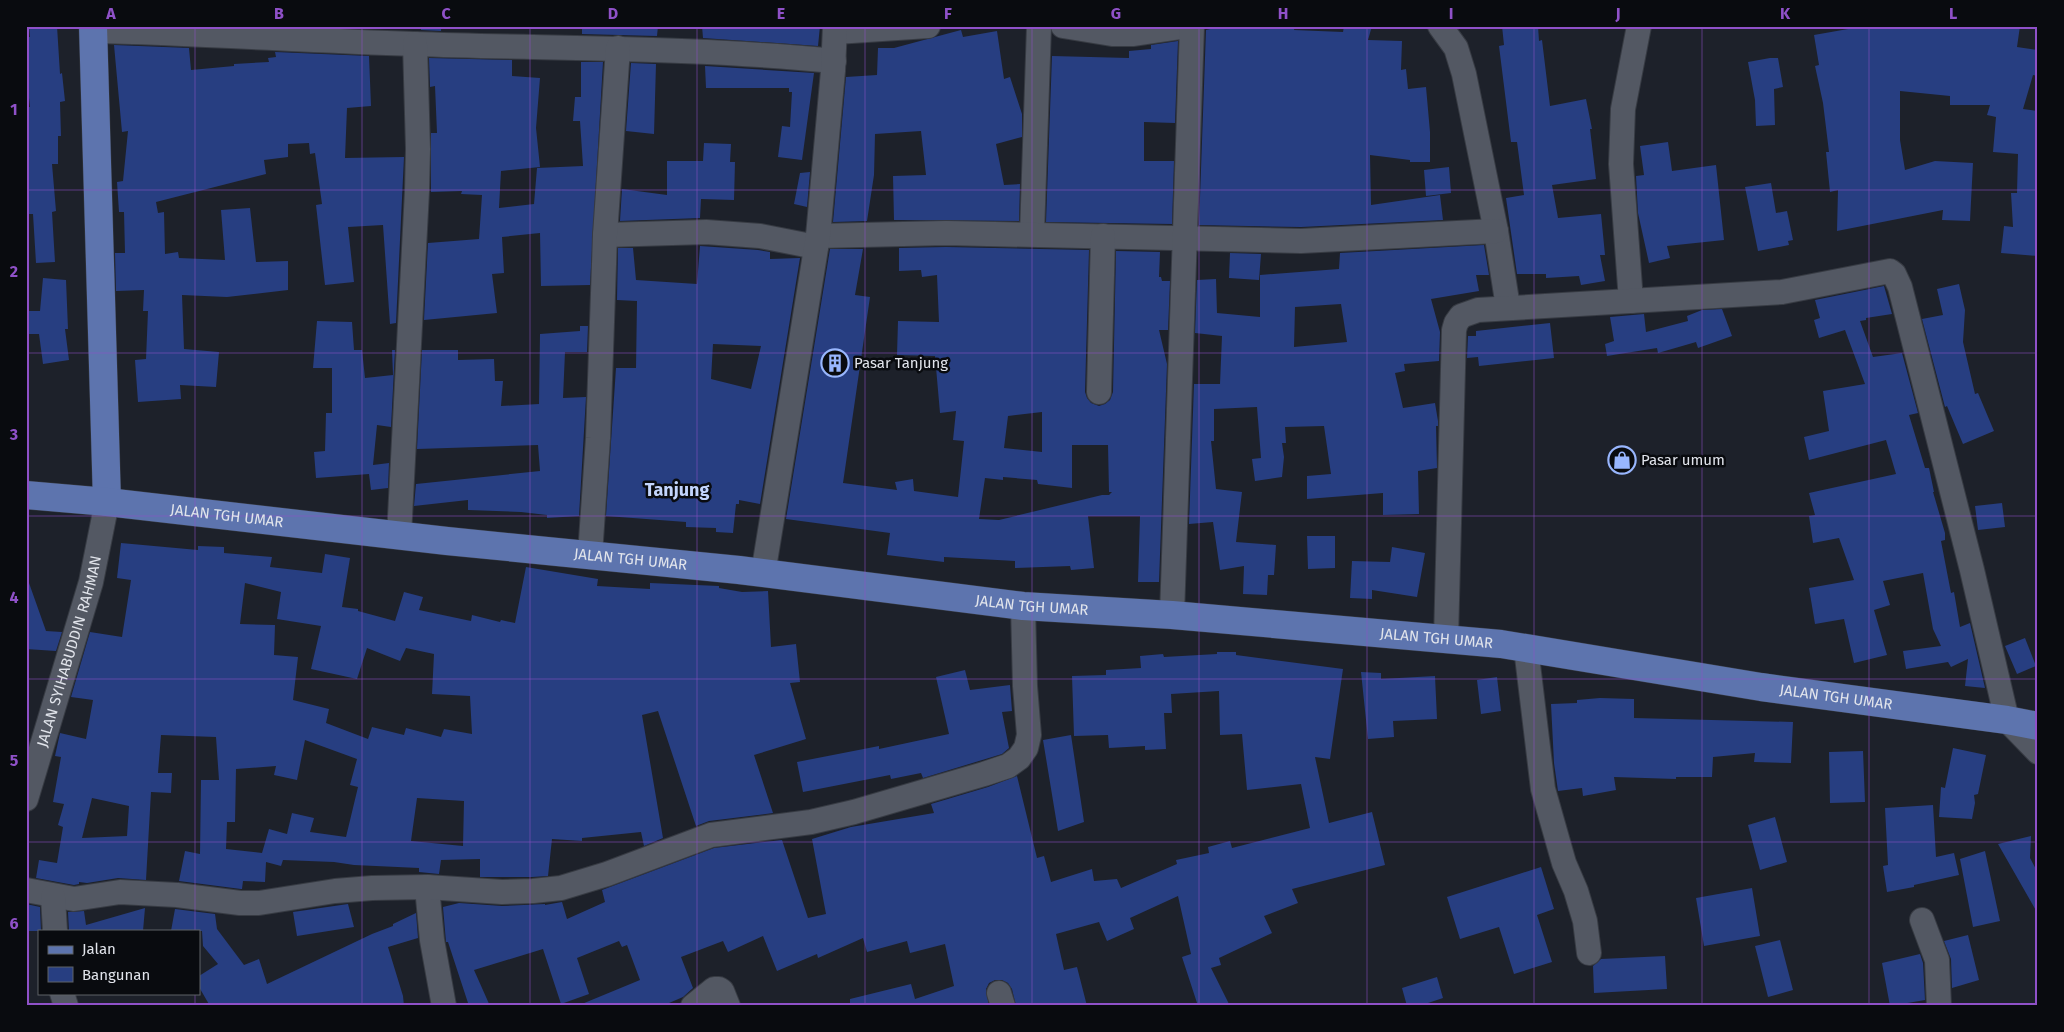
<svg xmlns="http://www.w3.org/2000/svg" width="2064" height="1032" font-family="'Fira Sans',sans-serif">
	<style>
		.building { fill: #273e81; fill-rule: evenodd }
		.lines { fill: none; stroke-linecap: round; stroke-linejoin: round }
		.minor-casing { stroke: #373b43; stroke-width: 26 }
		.major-casing { stroke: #373b43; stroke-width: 29 }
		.minor { stroke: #535863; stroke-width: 24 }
		.major { stroke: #5d74ae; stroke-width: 28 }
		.grid { fill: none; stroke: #8f51c8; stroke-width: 1; stroke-opacity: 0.55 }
		.labels { text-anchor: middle; stroke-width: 5; stroke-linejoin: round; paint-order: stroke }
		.poi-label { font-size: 15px; fill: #e1e4eb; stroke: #090b0f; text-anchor: start }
		.street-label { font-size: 15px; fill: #e1e4eb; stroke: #090b0f }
		.quarter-label { font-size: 18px; font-weight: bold; fill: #c3d5fd; stroke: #090b0f }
		.neatline { fill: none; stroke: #8f51c8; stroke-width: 2 }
		.grid-label { font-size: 16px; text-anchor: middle; font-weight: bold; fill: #8f51c8 }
	</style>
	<rect width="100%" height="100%" fill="#1d212a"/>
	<path class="building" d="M29,26H57L60,74L62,73L65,101L60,102L61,136H58V164H52L56,211L52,212L55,262L36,263L33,214H28L26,195V107H30L26,71V37H30Z
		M313,26H368V29L334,27Z
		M421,26H441V31L421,30Z
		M582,26H658L657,36L582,34Z
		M702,26H820L818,46L703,38Z
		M1275,26H1295L1294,30L1343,32L1344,26H1372L1368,40L1402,41L1401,70L1406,69L1408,89L1426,87L1430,132V162H1410V160L1370,155L1371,205L1440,195L1443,220L1301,227L1199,225L1206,30L1219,27L1275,29Z
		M1502,26H1538L1539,41L1542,40L1550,106L1586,99L1592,129H1590L1596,179L1552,185L1558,218L1601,214L1605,255H1600L1605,281L1581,285L1579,276L1546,278V274H1517L1506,198L1524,195L1517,142H1511L1499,46L1504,45Z
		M1865,26H2020L2017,47L2038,50V76L2033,75L2023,109L2038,111V256L2001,253L2004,226L2013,227L2011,193H2017L2018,154L1993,152L1996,117L1987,115L1990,105H1950V96L1900,91V140L1905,170L1935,161L1973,163L1970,221L1942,220L1943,210L1837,231L1838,190L1830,192L1826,152H1829L1823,103L1815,66L1819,65L1814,35Z
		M961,30L963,37L997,31L1004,79L1010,77L1022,114V137L996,144L1004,185L1020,184L1019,221L894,220L893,176L926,175L921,131L875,134L874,175L867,221L833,222L846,77L877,75L878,48H894Z
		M1178,41L1175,123L1144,122V161H1174L1172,224L1046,222L1052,56L1129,58V51L1151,49V45Z
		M114,45L189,48L191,70L234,66V64L269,62L268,58L276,57L275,52L369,56L371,106L347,108L345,158L404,157L396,323L390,324L383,225L348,227L354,282L325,285L316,205L322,204L315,153L310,154L309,143L288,144V157L264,160L266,174L156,202L158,213L164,212L165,254L178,252L179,258L225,260L221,210L250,208L256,262L288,261V290L227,297L182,295L184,349L219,352L216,387L180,385L181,399L138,402L135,360L146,359L148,311H143L144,290L116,291L115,253H125L124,212H119L117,182L123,181L128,131L122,132Z
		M429,58L512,60V76L540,78L536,128L540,167L501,171L499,208L534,204L537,168L583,166L580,121H573L575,97H581V62H603L590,285L541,286L540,233L502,237L504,273L492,274L497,313L424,320L428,243L479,239L482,195L461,194L462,191L431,192V133H437L435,86L430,87Z
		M1770,58H1778L1783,87L1774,89L1775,125L1756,126L1755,100L1748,62Z
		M631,63L656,64L654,134L626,131Z
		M705,66L814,73L802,160L778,157L782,126L790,127L792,92H789V88H706Z
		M1668,142L1672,171L1716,165L1724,240L1667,246L1670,258L1649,263L1638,213L1636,176L1644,175L1640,146Z
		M704,143L731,144L730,162H735L734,200L701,199L700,218L620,221L622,189L667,195V161H703Z
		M1449,167L1451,193L1426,196L1424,170Z
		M810,172L807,207L794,204L800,173Z
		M1771,183L1776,213L1787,211L1793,240L1788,241L1789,245L1758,251L1745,187Z
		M1484,245L1489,275H1476L1479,291L1431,299L1440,332L1439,361L1404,364L1405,371L1395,373L1403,408L1435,403L1438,421V426H1436L1437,468L1418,471L1419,514L1383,515V493L1307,499V476L1331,474L1324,426L1285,427L1286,443H1282L1284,457L1282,477L1255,481L1252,459L1261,458L1257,407L1214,409V441H1211L1216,489L1242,492L1236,542L1276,545L1274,575H1268L1267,595L1243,594L1244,566L1220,570L1213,522L1189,524L1194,384H1220L1222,336L1195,333L1197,280L1216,279L1217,313L1260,317V275L1339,269L1340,253ZM1341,304L1347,342L1294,347L1295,307Z
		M700,246L758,250L770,252V259L800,258L760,504L739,500V504H736L733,533L716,532V528L686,527V522L606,516L616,368H636L637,301L617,300L618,248H633L636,280L697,284ZM713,344L761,346L751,389L711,379Z
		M946,247L1089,250L1085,392L1087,398L1091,403L1099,406L1105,404L1110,400L1113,392L1116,251L1160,252L1159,277H1161L1162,281H1170L1168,330H1159L1167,364L1159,582H1138L1140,516H1088L1094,568L1071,570L1070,566L1015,568V561L944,557V562L887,555L890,533L786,519L830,249H863L855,295L870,297L843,483L897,490L895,482L913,479L914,491L958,497L964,441L953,440L956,411L940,413L935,356L897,355L898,321L939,322L937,275L922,277L921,270L899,271V248ZM1042,412V452L1004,448L1008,416ZM1072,445H1108L1109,492H1112L1109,495H1102L999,520L979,519L985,478L1003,480V477L1037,480L1038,484L1072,488Z
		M1230,253L1261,254L1259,280L1229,278Z
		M43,278L66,280L68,329H65L69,360L43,364L39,334H26V311H40Z
		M1959,284L1965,310L1963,342L1975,394L1978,393L1994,431L1963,444L1947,406L1945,407L1922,319L1943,315L1937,289Z
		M1884,286L1892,314L1866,318V320L1860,321L1873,357L1902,353L1918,413L1909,415L1925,468H1929L1934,492H1933L1945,533V540L1941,541L1951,593L1954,592L1960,627L1970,623L1985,688L1965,686L1968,659L1951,667L1948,662L1906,669L1903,651L1941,646L1933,629L1923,573L1883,581L1890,605L1874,610L1887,655L1854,663L1844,619L1815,624L1809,588L1854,580L1839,538L1813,543L1809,516L1815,515L1809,493L1896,474L1886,440L1809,460L1804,437L1829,431L1823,391L1865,384L1845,330L1819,338L1814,320L1820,318L1815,300Z
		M1722,309L1732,336L1698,348L1696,342L1658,353L1657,348L1607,356L1605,344L1614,341L1610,317L1644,314L1646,332L1688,321L1687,316L1702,310Z
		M317,321L352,322L354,350H362L365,378L393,375L392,350H395L391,427L377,425L373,465L389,463L388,488L371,490L369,474L316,478L314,452L325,451L326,413H332V368H313Z
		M1550,323L1554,358L1479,366L1478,357L1467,358L1468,336H1476V331Z
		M580,326H588L587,352H565L563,398L586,397L579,516L547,518V515L521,512L468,510V500L414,506L416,484L540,471L538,445L417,449L422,350H458V360L494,359L495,381H503L501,406L539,404L540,334L580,331Z
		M2002,503L2005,527L1978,530L1975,506Z
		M1307,536H1335V568L1308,569Z
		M121,543L198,550V546L224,547V553L272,557L270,567L322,573L325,554L350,558L342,607L358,609V611L395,621L404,592L423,597L419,610L471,621L472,615L500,622L501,620L515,623L526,567L598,579L597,586L650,589V583L719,586V588L742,592L768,591L771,647L796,644L800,682L790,683L806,739L754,755L773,813L709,821L696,826L658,711L642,715L663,838L644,846L641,832L582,838V841L552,839L548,876L532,877H480V859L441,860L439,874L419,872V868L354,865L334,862L283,860L281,866L266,862L265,882L243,881L242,889H241L179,881L185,851L200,854L201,780H219L216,737L161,735L158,773H172L171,793L151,792L146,880L118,878L87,883L79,882V884L74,885L36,878L39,860L57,863L63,827L58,825L64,804L53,802L61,757L55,756L60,733L86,739L93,700L71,697L90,632L122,637L131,580L117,578ZM245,583L281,592L277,619L321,626L311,669L357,679L367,648L400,661L406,648L434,654L432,694L470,696L472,734L444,729L441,737L406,728L404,735L372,727L368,739L326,723L329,709L293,700L298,657L274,655L275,625L240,624ZM305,740L357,759L350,785L358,787L346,837L310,832L314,818L292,813L287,834L269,829L262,853L226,849L227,822H235L236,769L276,766L274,775L297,780ZM92,798L129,806L127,836L82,838ZM417,798L464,801L463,846L411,841Z
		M1392,547L1425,553L1417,597L1372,590V599L1350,598L1352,561L1390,562Z
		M26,583H29L46,631L62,632L56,651L26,649Z
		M2025,638L2036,666L2017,674L2005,646Z
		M1217,652H1236V655L1343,669L1330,759L1315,757L1329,823L1372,812L1385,865L1292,889L1298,903L1264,916L1272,933L1219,958L1221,965L1211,968L1230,1006H1198L1182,957L1191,954L1178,896L1130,918L1134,929L1107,941L1099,922L1056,934L1064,970L1077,967L1087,1006H1016L1012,989L1008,983L1002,980H995L989,983L986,989L989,1006H850V999L911,984L915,999L954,986L945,944L910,953L907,941L867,952L863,938L818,958L817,954L777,971L763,936L728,952L723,941L681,957L693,988L683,997L662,1006H577L640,980L627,945L622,947L619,941L577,958L589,994L561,1004L543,949L474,970L490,1006H469L448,942H446L443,907L459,903L502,906L545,904V905L562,902L567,919L605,902L602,890L714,848L782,840L808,918L826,914L812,839L851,827L934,813L931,804L988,787L1017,776L1037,858L1044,856L1051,882L1092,869L1094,881L1117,879L1121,888L1177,864L1176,860L1209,853L1208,847L1230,841L1232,848L1310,828L1301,784L1247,790L1242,734L1220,735L1219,691L1171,694L1172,713H1164L1166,749L1145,750V746L1109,748L1108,735L1074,736L1072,676L1106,675V670L1141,668L1140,656L1163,654L1164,657L1217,654Z
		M965,670L970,690L1010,685L1012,711L1002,712L1009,748L1002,754L923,778L921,773L891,779L890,775L803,792L797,762L879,746V749L949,734L936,677Z
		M1361,672L1381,673V679L1435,676L1437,719L1393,721L1394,737L1368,739Z
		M1497,677L1501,711L1481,714L1477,680Z
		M1600,698L1634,699V718L1793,722L1791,763L1754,762L1755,753L1713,757L1712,777H1676V779L1614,777L1616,790L1583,796L1582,788L1558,791L1554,763L1551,704L1577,703V700Z
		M1071,735L1084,822L1058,831L1043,740Z
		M1953,748L1986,755L1978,794L1974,795L1975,803L1972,819L1939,817L1941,787L1945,788Z
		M1863,751L1865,802L1830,803L1829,752Z
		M1933,805L1936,857L1954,853L1959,875L1914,885V887L1887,892L1883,866L1888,865L1885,808Z
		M1775,817L1787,862L1760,870L1748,825Z
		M2031,836L2030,858L2038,873V914L1998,844Z
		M1985,851L2000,921L1973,927L1960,859Z
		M1541,867L1554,909L1537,915L1552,962L1514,974L1499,927L1460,939L1447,897Z
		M1752,888L1760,936L1704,946L1696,898Z
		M26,904L40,907L41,931H26Z
		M348,904L354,927L297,936L293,912Z
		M145,908L143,931H69L68,912L84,911L86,925Z
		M175,909L215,914L217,929L244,965L259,959L267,984L372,934L393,926V924L416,913L418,938L388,947L403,996L404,1006H210L199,987V976L218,964L203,946L202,931H171Z
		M1968,935L1979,980L1952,988L1951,959L1944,941Z
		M1780,940L1793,990L1768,997L1755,946Z
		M1920,954L1923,963L1925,1000L1890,1006L1882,963Z
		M1665,956L1667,989L1594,993L1593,966L1601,959Z
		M1437,977L1443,998L1419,1006H1407L1402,988Z"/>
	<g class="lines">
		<g class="minor-casing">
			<g id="minor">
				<path d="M1063,26L1112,34H1134L1188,26"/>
				<path d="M1440,26L1456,48L1464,74L1496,231L1508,307"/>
				<path d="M93,31C200,33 307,41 414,44C554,49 694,47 834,61"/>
				<path d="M836,32L928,26"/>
				<path d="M1032,234L1039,26"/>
				<path d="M605,235L706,232L760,236L816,247"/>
				<path d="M818,236L946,233L1301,241L1496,231"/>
				<path d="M1631,301L1621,164L1623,109L1639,26"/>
				<path d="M1099,392L1103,236"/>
				<path d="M399,536L417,191L418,149L415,44"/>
				<path d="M590,555L598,438L605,235L618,48"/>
				<path d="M763,574L818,236L833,71L835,26"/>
				<path d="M1172,615L1192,26"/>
				<path d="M1446,639L1454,330L1456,323L1461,316L1478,310L1782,292L1890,271L1894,274L1900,287L1972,570L2007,720L2038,752"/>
				<path d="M1526,648L1543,789L1564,863L1576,891L1585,921L1589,953"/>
				<path id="s1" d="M26,799L91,582L107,502"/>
				<path d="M427,887L432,940L444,1006"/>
				<path d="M26,890L74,899L120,892L177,895L240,903H259L335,891L372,888L427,887L502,892L533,891L561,888L607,874L711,835L811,822L854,812L984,774L1008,766L1019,758L1026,748L1029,735L1025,686L1023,606"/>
				<path d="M53,897L55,931"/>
				<path d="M1922,920L1937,960L1939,1006"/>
				<path d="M62,993L66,1006"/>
				<path d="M999,993L1003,1006"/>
				<path d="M693,1006L714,989H719L722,991L728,1006"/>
			</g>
		</g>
		<g class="major-casing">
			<g id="major">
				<path d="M93,26L107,502"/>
				<path id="s2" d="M26,495L107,502L447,541L739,570L1023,606L1172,615L1501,644L1761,687L2007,720L2038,726"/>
			</g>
		</g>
		<use href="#minor" class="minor"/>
		<use href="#major" class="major"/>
	</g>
	<path class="grid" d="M195,26V931M362,26V1006M530,26V1006M697,26V1006M865,26V1006M1032,26V1006M1199,26V1006M1367,26V1006M1534,26V1006M1702,26V1006M1869,26V1006M26,190H2038M26,353H2038M26,516H2038M26,679H2038M26,842H2038M195,993V1006"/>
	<defs>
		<g id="building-ring" transform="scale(1.4375)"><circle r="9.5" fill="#090b0f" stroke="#98b6fd" stroke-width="1.5"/><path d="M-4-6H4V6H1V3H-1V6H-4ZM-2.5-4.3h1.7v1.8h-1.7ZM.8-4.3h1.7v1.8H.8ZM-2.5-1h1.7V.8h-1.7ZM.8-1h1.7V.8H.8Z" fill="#98b6fd"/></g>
		<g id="shop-ring" transform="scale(1.4375)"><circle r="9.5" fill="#090b0f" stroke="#98b6fd" stroke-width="1.5"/><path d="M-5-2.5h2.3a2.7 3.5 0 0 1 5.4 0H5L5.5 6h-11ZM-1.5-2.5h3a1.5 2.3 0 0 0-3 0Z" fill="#98b6fd"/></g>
	</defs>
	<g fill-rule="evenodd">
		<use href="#building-ring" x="835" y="363"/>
		<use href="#shop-ring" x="1622" y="460"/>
	</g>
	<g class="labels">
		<g class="poi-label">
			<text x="854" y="368">Pasar Tanjung</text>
			<text x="1641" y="465">Pasar umum</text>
		</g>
		<g class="street-label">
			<text dy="5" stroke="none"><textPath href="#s2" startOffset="202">JALAN TGH UMAR</textPath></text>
			<text dy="5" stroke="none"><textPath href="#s2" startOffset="608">JALAN TGH UMAR</textPath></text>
			<text dy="5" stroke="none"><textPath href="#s2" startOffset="1012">JALAN TGH UMAR</textPath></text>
			<text dy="5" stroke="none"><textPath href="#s2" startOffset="1418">JALAN TGH UMAR</textPath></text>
			<text dy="5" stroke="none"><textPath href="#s1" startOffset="154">JALAN SYIHABUDDIN RAHMAN</textPath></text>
			<text dy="5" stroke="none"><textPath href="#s2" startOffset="1822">JALAN TGH UMAR</textPath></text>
		</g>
		<g class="quarter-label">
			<text x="677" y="496">Tanjung</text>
		</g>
	</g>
	<rect width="2064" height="1032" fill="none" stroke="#090b0f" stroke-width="55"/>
	<rect x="38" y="930" width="162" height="65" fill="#090b0f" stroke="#5f6267"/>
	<rect x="48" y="946" width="25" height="8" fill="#5d74ae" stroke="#5f6267"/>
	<text x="82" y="954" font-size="15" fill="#e1e4eb">Jalan</text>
	<rect x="48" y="967" width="25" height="15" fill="#273e81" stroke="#5f6267"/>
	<text x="82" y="980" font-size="15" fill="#e1e4eb">Bangunan</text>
	<rect x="28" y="28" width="2008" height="976" class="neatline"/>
	<g class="grid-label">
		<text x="111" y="19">A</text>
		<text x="279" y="19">B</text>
		<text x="446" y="19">C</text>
		<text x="613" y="19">D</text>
		<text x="781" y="19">E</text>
		<text x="948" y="19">F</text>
		<text x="1116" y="19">G</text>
		<text x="1283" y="19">H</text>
		<text x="1451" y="19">I</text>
		<text x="1618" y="19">J</text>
		<text x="1785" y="19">K</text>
		<text x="1953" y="19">L</text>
		<text x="14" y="115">1</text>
		<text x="14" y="277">2</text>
		<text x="14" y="440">3</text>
		<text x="14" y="603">4</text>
		<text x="14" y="766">5</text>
		<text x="14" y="929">6</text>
	</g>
</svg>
